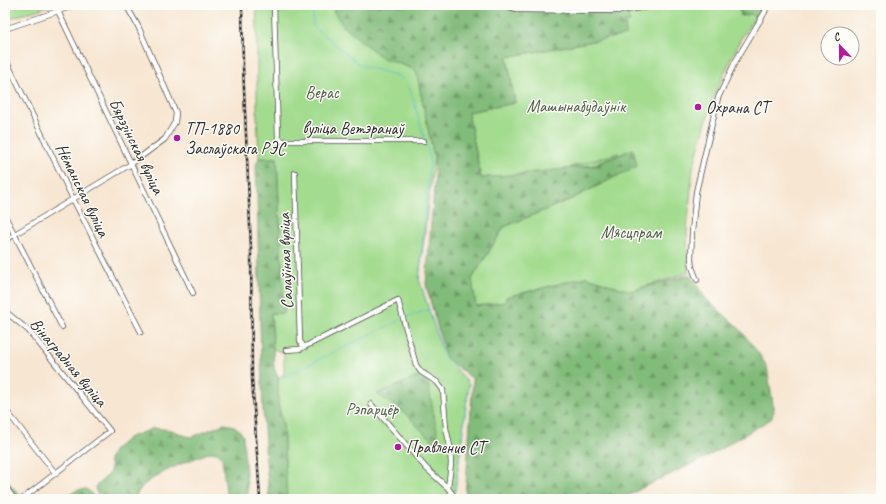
<svg xmlns="http://www.w3.org/2000/svg" width="886" height="504" font-family="Caveat,sans-serif">
	<style>
		.green { fill: #a3dc8f; stroke: #67845d }
		.forest { fill: url(#forest-firs); stroke: #567452 }
		.park { fill: url(#park-dots); stroke: #67845d }
		.lines { fill: none; stroke-linecap: round; stroke-linejoin: round }
		.stream { stroke: #51bace; stroke-width: 1 }
		.minor-casing { stroke: #4a4744; stroke-width: 6 }
		.minor { stroke: #fff; stroke-width: 4.5 }
		.rail-casing { stroke: #2b2b2b; stroke-width: 2.5 }
		.rail { stroke: #fdfcf7; stroke-width: 1; stroke-dasharray: 3; stroke-linecap: butt }
		.poi-dot { fill: #b5179e; stroke: #fdfcf7; stroke-width: 1.5 }
		.labels { text-anchor: middle; stroke-width: 3; stroke-linejoin: round; paint-order: stroke }
		.park-label { font-size: 17px; fill: #4f6049; stroke: #fdfcf7 }
		.poi-label { font-size: 17px; fill: #2b2b2b; stroke: #fdfcf7; text-anchor: start }
		.street-label { font-size: 17px; fill: #2b2b2b; stroke: #fdfcf7 }
	</style>
	<defs>
		<pattern id="forest-firs" width="22" height="20" patternUnits="userSpaceOnUse"><rect width="22" height="20" fill="#82bc7a"/><path d="M5 1l3.5 6h-7zM16 11l3.5 6h-7z" fill="#6b9964"/></pattern>
		<pattern id="park-dots" width="8" height="8" patternUnits="userSpaceOnUse"><rect width="8" height="8" fill="#a3dc8f"/><path d="M2 2h.1M6 6h.1" fill="none" stroke="#8cbd7c" stroke-width="1.8" stroke-linecap="round"/></pattern>
	</defs>
	<rect width="100%" height="100%" fill="#fdfcf7"/>
	<filter id="ink" filterUnits="userSpaceOnUse"><feTurbulence type="fractalNoise" baseFrequency=".025" numOctaves="2"/><feDisplacementMap in="SourceGraphic" scale="8" xChannelSelector="R" yChannelSelector="G"/><feConvolveMatrix kernelMatrix="1 2 1 2 8 2 1 2 1" color-interpolation-filters="sRGB"/></filter>
	<filter id="wash" filterUnits="userSpaceOnUse"><feTurbulence type="fractalNoise" baseFrequency=".012" numOctaves="4" result="noise"/><feDisplacementMap in="SourceGraphic" scale="16" xChannelSelector="R" yChannelSelector="G"/><feGaussianBlur stdDeviation="0.9" result="paint"/><feColorMatrix in="noise" values="0 0 0 0 0 0 0 0 0 0 0 0 0 0 0 0 0 1.4 0 .05"/><feComposite in="paint" operator="in"/></filter>
	<g filter="url(#wash)">
		<rect width="100%" height="100%" fill="#f7e6d1"/>
		<path class="green" d="M5,5H52L5,20Z
			M256,5H334V12L381,57L416,70L434,157L419,279L443,353L469,384L455,491L451,499H287L283,425L278,403V378L284,374V353L272,348L273,336L271,313H284L277,158H259L257,114V23Z
			M676,5H739L741,16L751,14L755,17L740,40L713,98L693,168L687,230L688,273L630,291L587,277L506,297V302L476,306L472,279L504,227L569,200L637,166L633,149L594,166L481,178L468,112L515,103L507,57L626,35L625,22H629L627,11L656,10Z"/>
		<path class="forest" d="M334,5H647L627,11L630,22H625L626,35L507,57L515,103L468,112L481,178L594,166L633,149L637,166L569,200L504,227L472,279L476,306L506,302V297L587,277L630,291L690,275L706,299L739,328L759,354L767,367L774,411L771,419L712,454L640,489L623,499H465L473,379L446,358L426,285L435,176L434,157L416,70L381,57L344,27L334,12Z
			M739,5H763L755,17L751,14L741,16Z
			M259,158H277L284,314L271,313L274,367L278,378V403L283,425L287,499H269C259,388 260,276 256,165Z
			M426,373L440,447L420,429L407,415L377,394Z
			M224,424C234,425 238,427 243,436L248,499H227L222,458L217,453L211,452C194,459 136,478 136,499H102L97,494L95,487L109,474L111,467L109,460L113,451L128,438L154,428L171,430L186,436L192,437Z
			M5,478L23,499H5Z
			M87,489L96,499H56L79,490Z"/>
		<path class="park" d="M619,153L593,165L570,167Z"/>
		<g class="lines">
			<path class="stream" d="M313,5V26L360,65L399,76L408,85L411,92L429,154L430,163L419,279L443,353L469,384L455,491
				M406,317L428,310
				M283,377L400,320"/>
		</g>
	</g>
	<g filter="url(#ink)">
		<g class="lines">
			<g class="minor-casing">
				<path id="minor" d="M274,5L278,137L282,141H424
					M503,5L520,10L618,11L664,5
					M58,11L193,293
					M5,29L76,5
					M5,58L73,199L141,332
					M295,173L300,341L304,347
					M5,216L62,327
					M5,241L15,234L131,164L165,139L175,122L176,113L138,26L126,5
					M697,280L692,267L691,259L692,232L696,192L718,98L735,62L765,12L767,5
					M5,311L29,331L110,431L22,499
					M286,350L300,349L398,300L416,365L421,372L437,382L443,390L446,428L450,446L451,464L448,488
					M371,404L426,468L448,488L456,499
					M5,409L56,474
					M5,486L14,499"/>
			</g>
			<use href="#minor" class="minor"/>
			<g class="rail-casing">
				<path id="rail" d="M242,5L243,66L251,249L252,378L260,499"/>
			</g>
			<use href="#rail" class="rail"/>
		</g>
	</g>
	<g class="poi-dot">
		<circle cx="698" cy="107" r="4"/>
		<circle cx="177" cy="138" r="4"/>
		<circle cx="398" cy="447" r="4"/>
	</g>
	<g class="labels">
		<g class="park-label">
			<text x="322" y="98">Верас</text>
			<text x="576" y="112">Машынабудаўнік</text>
			<text x="631" y="238">Мясцпрам</text>
			<text x="372" y="415">Рэпарцёр</text>
		</g>
		<g class="poi-label">
			<text x="706" y="113">Охрана СТ</text>
			<text x="185" y="134">ТП-1880<tspan x="185" dy="20">Заслаўскага РЭС</tspan></text>
			<text x="406" y="453">Правление СТ</text>
		</g>
		<g class="street-label">
			<text x="353" y="134">вуліца Ветэранаў</text>
			<text transform="translate(137 146) rotate(64)" y="6">Бярэзінская вуліца</text>
			<text transform="translate(83 190) rotate(64)" y="6">Нёманская вуліца</text>
			<text transform="translate(285 261) rotate(-92)" y="6">Салаўіная вуліца</text>
			<text transform="translate(69 362) rotate(50)" y="6">Вінаградная вуліца</text>
		</g>
	</g>
	<rect width="886" height="504" fill="none" stroke="#fdfcf7" stroke-width="20"/>
	<g transform="translate(840 46) rotate(338)"><circle r="19" fill="#fdfcf7" stroke="#a9a8a5"/>
	<path d="M0-3L7 15L0 10L-7 15Z" fill="#b5179e"/>
	<text y="-6" font-size="11" font-weight="bold" text-anchor="middle" fill="#2b2b2b">С</text>
	</g>
</svg>
